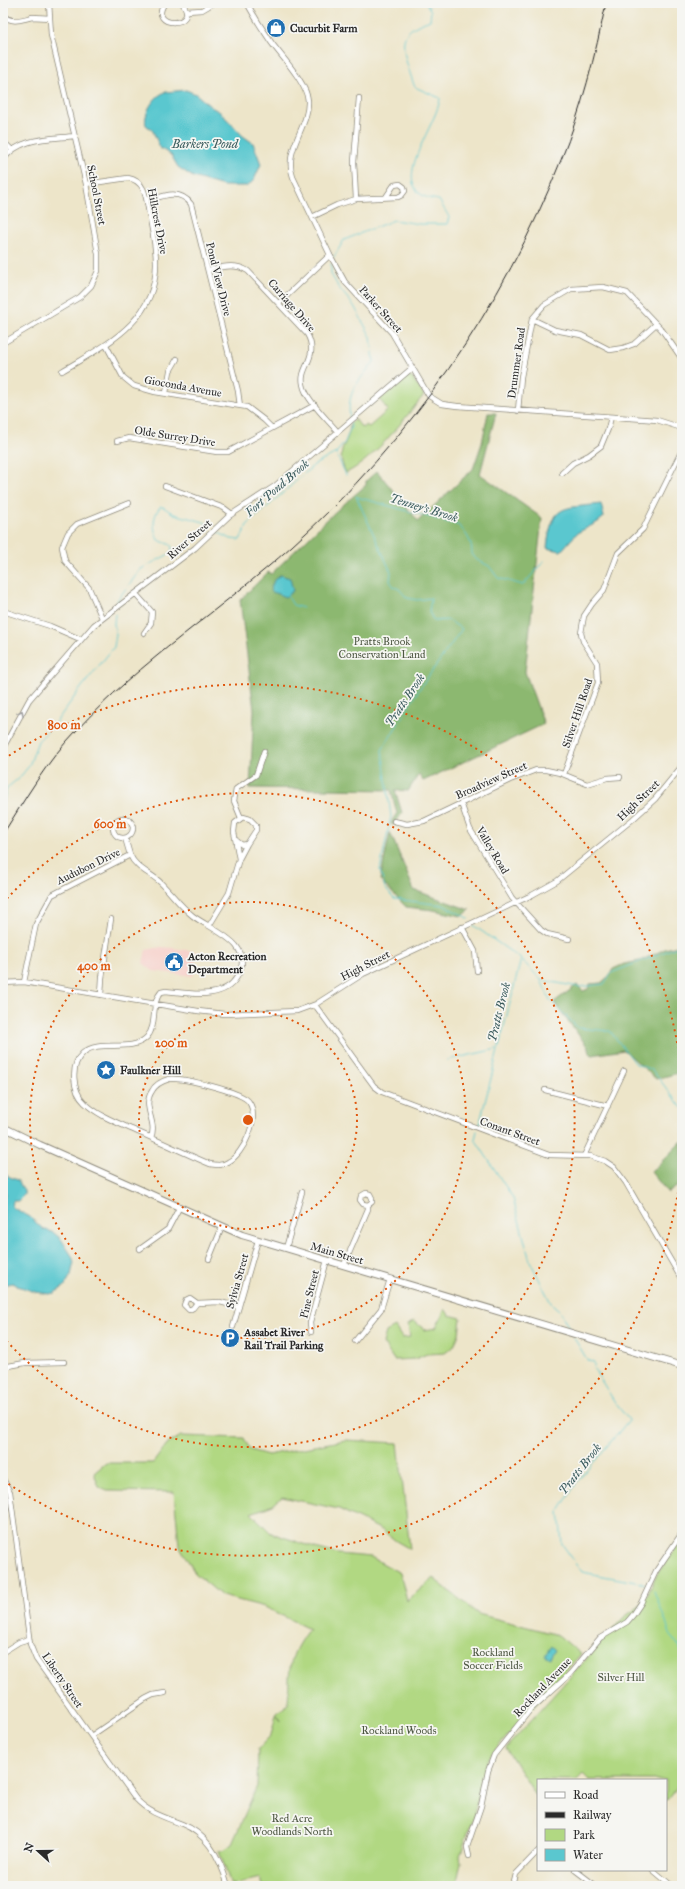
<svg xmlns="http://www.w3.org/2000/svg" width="685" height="1889" font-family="'IM FELL Great Primer',serif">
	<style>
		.built { fill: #f7d0ca }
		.green { fill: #b1d882; stroke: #6e8256 }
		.forest { fill: #8cb870; stroke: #5c724e }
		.water { fill: #5ac7cf; stroke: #42797d }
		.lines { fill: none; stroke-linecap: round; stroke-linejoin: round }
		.stream { stroke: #5ac7cf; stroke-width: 1 }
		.minor-casing { stroke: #8c887a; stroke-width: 6 }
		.major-casing { stroke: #8c887a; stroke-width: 8 }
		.minor { stroke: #fff; stroke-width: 4.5 }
		.major { stroke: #fff; stroke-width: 6 }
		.rail { stroke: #2b2b2b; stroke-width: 1 }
		.oneway { stroke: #a0a0a0 }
		.ring { fill: none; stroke: #df570e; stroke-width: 2; stroke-dasharray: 2 4 }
		.labels { text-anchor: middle; stroke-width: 3.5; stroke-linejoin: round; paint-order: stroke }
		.poi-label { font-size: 11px; font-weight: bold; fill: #2b2b2b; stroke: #f6f6f2; text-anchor: start }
		.street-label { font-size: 11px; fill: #2b2b2b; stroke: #f6f6f2 }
		.park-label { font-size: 11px; fill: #4c5641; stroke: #f6f6f2 }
		.water-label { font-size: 12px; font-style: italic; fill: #395a5c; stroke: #f6f6f2 }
		.centre { fill: #df570e; stroke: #f6f6f2; stroke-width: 2 }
		.ring-label { font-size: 12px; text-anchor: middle; font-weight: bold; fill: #df570e; stroke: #f6f6f2; stroke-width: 3.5; stroke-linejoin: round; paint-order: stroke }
	</style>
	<rect width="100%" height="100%" fill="#f6f6f2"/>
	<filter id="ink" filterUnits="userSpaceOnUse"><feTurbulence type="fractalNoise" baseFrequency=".025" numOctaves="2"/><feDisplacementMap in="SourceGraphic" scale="8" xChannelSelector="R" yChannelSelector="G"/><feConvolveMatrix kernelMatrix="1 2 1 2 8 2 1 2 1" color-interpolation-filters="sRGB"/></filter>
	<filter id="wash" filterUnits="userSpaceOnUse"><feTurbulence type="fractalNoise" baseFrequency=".012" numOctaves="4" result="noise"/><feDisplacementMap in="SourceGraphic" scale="16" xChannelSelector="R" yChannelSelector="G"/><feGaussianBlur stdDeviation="0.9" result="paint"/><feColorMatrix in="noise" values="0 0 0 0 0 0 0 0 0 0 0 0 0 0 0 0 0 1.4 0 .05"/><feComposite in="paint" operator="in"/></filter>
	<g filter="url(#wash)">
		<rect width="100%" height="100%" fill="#ede5c9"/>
		<path class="built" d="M161,947L173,948L205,953L196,958L193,976L153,971L143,963L146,950Z"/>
		<path class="green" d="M406,377H411L413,379L424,395C403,420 375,459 346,473C334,448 349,446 350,424L355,419L362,428L366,425L369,427L388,410L379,399Z
			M445,1309L449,1315L461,1318L459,1334L454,1346L445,1353L427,1354L415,1359L394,1360L383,1343L386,1332L395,1327L402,1338L410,1337L408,1325L414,1321L425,1330L436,1328Z
			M181,1436L244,1438L250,1450L268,1455L345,1440L398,1443L410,1549L396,1541L382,1530L339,1509L282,1497L273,1505L251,1513L271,1533L319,1549L338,1554L371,1557L400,1573L407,1601L433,1578L478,1614L558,1635L581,1654L488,1758L473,1818L460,1856L461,1862L456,1886H262L260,1878L231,1885L219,1850H224L232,1844L257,1786L258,1749L271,1735L276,1715L282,1722L276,1714L288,1704C290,1669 286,1659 309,1629L265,1607L222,1596L195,1573L179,1545L174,1492L107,1491L99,1487L94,1473L106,1463H153L167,1444Z
			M682,1540V1782L666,1801V1780H589L583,1774L577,1780H538V1799L506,1748L624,1617L640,1606L648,1594L657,1574Z"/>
		<path class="forest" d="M488,413H496L480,474L542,518L525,672L544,724L423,781L419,774L408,791L395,790L402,813L394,825L391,824L393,819L397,813L391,790L250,788L254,710L240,600L268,572L271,574L336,511L366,485V481L377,471L418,521L473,469L482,443Z
			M390,832L414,890L470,910L462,916L433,910L406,907L380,880Z
			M682,945V1072L656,1079L624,1050L591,1055L587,1046L554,1002L577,985L583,991L588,989L590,984L601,983L609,976L613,969L624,964L640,961L665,949Z
			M682,1141V1183L668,1193L651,1172Z"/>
		<path class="water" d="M186,90L196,94L211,107L220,112L243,136L253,143L261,164L254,180L248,186H223L193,177L178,167L171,155L160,148L153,131L146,125C143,114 154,95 166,92C173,91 179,91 186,90Z
			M601,504L604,517L598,522L577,533L561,551L547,548C552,502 563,509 601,504Z
			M280,575L290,578L293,591L285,597L270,591L274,580Z
			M3,1174L17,1180L24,1190V1195L18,1201H13L12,1207L30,1217L43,1229L54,1233L61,1239L72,1256L74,1262L71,1275L64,1287L54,1293L49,1294L35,1292L18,1286L13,1283L3,1285V1198L6,1193L3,1191Z
			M551,1646L555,1650L550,1658L545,1655Z"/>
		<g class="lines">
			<path class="stream" d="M334,257L344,240L394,220L420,224H447L449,217L439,200C434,199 428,199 424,196C391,180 438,123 440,98L417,88L414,85C410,72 399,47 406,35C410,27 423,23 430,20L431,11L426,3
				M331,264V274L339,288L354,306L371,337L374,362C358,382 346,392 350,419
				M336,453L346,475
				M356,496L391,572L390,581L394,587L399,589L407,598L417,600L431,598L429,612L434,621L448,620L462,629L420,688L382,750L391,816L380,870L385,888L394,899L443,905L468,918
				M357,497L458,525C467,534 472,541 472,554L477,560L489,566L498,578L523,585L544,561
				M217,532L231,539L240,540L247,525L314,465L336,453L345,442L351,427L350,423
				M287,595L293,605L303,608
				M117,604L118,599L141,569L171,553L172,549L171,545L158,540C153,529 152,517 160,507H163L174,514L204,522L210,526
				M3,802L7,788L20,777L29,766L38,741L53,726L81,688L114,647L116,634L114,624L115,614
				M473,925L521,959L479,1126
				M522,960L541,980L579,987L604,984L611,973L682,945
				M541,980L550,1000L578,1028L610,1031L636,1064L652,1070L682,1108
				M447,1060L497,1049
				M477,1131L475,1139L513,1198L530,1261L551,1303L559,1310
				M561,1313L570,1330
				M574,1338L588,1361L594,1362V1366
				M594,1369L616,1404L629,1420L577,1482L559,1511L562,1544L582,1572L646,1584
				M654,1591L670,1633L682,1652"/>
		</g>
	</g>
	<g filter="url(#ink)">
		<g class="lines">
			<g class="minor-casing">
				<path id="minor" d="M165,3C146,29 202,28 182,3
					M247,3C254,16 262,29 271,42C281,56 307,83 308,101C309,127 283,150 293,177L330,255L345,282L392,333L429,396L442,404L457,406L644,419L657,420L682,428
					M186,11L202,10L214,3
					M3,16C14,24 22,19 33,17C39,17 44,18 49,18
					M3,141L12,150
					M3,160C19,137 49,139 75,136
					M356,199L354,162L359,98
					M147,201C163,196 179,188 191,204L238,391L240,406
					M312,217L337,205L356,199L398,197L402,195L405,191L404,187L400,184L394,185L386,197
					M208,270C222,267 235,263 248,271L307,334C320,357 299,367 303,384C305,399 328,420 337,431
					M279,303L330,255
					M532,319L555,330L581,335L610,350L623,348L634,344L656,324
					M3,343L80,297L91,286L98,271V254L86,184L51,35L49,3
					M106,345L123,377L134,386L155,392L247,407L264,420L272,428
					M62,371C105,345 157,322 156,262C156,246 152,229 149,214C146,198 146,181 128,178L86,184
					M166,393L170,371L177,359
					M518,411L521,377L532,319L544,305L571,289L603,287L627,293L662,330L682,359
					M117,441L129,438L217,452H228L315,405
					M562,473L573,463L589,455L601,446L608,429L611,417
					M165,486L224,508L232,514
					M136,594L152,612L151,623L144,633
					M3,611L50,626L80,639
					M102,618L89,588L65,561L62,547L68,533L77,524L129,503
					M3,748L29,700L94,625L195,548L229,516L275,486L412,368
					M564,774L598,683L597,663L583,641L581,633L584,616L592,604L604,590L618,553L643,529L682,450
					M461,803L470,829L512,898L541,930L547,934L569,939
					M113 828a10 10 0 1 1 20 0a10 10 0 1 1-20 0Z
					M241,818L234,801L236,789L256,775L264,751
					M394,821L407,824L424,821L510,780L536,770H546L560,773L587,784L607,778L620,777
					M125,838L130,855
					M237,841L242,845L247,844L256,830V825L250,819L243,817L235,823L234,832L239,859
					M209,926L229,893L239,859L247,844
					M462,927L475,951L477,971
					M24,982L36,924L52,895L130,855C136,869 151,873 161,883C172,894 181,907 193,916C213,931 257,944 237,977C223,1001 188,993 166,991L161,992C150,1004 158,1025 147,1037C131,1054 100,1038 83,1053C70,1065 72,1091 85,1103C98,1116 121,1124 138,1132C162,1142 186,1154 210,1164C217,1165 222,1166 228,1162C244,1154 260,1118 249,1102C243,1092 181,1077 169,1079C162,1081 155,1085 152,1091C141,1107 158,1122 151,1137
					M3,983L24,982L198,1011L225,1014L297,1011L316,1004L363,974L532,895L557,881L633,819L655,799L682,766
					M101,995L102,978L111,919
					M315,1005L374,1086L382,1092L549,1155L590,1156L605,1161L614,1167L626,1183L682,1280
					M545,1090L608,1106
					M584,1156L624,1071
					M286,1248L302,1192
					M140,1249L168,1229L179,1208
					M209,1259L222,1227
					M344,1265L368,1209V1205L363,1204L360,1200L361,1196L366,1193L370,1194L372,1198V1202L368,1205
					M197,1303L190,1298L186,1300L184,1305L189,1310L193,1308L197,1303L220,1302L239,1307
					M233,1327L258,1240
					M311,1332L310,1323L327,1260
					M355,1341L381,1309L390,1279
					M3,1367L25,1363L64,1362
					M3,1479L10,1492L30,1644L36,1659L136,1799C149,1813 164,1817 182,1824C208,1834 221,1860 228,1886
					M3,1652L19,1642L29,1639
					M91,1736L145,1699L153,1695L165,1693
					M469,1856L467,1847L481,1806L488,1771L494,1755L530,1710L569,1675L600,1638L627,1622L633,1615L641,1603L656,1571L682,1533
					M575,1870L596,1886
					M653,1870L672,1886
					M513,1886L516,1874L538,1851"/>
			</g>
			<g class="major-casing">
				<path id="major" d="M3,1127L40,1145L242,1235L682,1366"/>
			</g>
			<use href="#minor" class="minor"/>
			<use href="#major" class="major"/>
			<path class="rail" d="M3,834C25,799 47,761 76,731C140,661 222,609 292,546C410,440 503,307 561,160C582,109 595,56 606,3"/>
		</g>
		<defs><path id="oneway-chevron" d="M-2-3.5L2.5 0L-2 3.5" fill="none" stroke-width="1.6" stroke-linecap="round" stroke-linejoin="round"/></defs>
		<use class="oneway" href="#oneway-chevron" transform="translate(21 713) rotate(-62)"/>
	</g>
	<g class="ring">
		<circle cx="248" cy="1120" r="109"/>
		<circle cx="248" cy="1120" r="218"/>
		<path d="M3 903A327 327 0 1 1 3 1337"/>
		<path d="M682 1162A436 436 0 0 1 4 1481M4 759A436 436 0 0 1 682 1078"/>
	</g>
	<defs>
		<g id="shop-disc" transform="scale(1)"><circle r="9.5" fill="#1f6fb2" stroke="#f6f6f2"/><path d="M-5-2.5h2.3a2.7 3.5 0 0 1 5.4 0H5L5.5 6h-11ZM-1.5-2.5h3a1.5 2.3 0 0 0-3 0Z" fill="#fff"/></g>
		<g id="civic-disc" transform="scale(1)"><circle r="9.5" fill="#1f6fb2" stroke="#f6f6f2"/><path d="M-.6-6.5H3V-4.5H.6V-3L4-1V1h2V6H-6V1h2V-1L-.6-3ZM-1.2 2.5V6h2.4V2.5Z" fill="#fff"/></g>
		<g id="sight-disc" transform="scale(1)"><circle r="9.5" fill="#1f6fb2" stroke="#f6f6f2"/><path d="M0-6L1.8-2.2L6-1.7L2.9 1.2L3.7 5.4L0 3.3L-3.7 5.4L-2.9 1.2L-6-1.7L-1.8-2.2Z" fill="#fff"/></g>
		<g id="parking-disc" transform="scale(1)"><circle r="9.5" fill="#1f6fb2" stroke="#f6f6f2"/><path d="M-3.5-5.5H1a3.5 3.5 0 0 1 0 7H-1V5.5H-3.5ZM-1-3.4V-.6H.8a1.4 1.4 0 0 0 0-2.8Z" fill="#fff"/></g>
	</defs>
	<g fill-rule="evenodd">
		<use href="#shop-disc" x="276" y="28"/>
		<use href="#civic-disc" x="174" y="962"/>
		<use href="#sight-disc" x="106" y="1070"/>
		<use href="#parking-disc" x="230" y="1338"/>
	</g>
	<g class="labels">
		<g class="poi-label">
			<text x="290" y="32">Cucurbit Farm</text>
			<text x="188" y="960">Acton Recreation<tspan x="188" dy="13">Department</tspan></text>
			<text x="120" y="1074">Faulkner Hill</text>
			<text x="244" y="1336">Assabet River<tspan x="244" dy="13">Rail Trail Parking</tspan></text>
		</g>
		<g class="street-label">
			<text transform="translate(97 195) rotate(79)" y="4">School Street</text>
			<text transform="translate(158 221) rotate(79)" y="4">Hillcrest Drive</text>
			<text transform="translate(219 279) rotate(76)" y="4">Pond View Drive</text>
			<text transform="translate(292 305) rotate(49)" y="4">Carriage Drive</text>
			<text transform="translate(381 309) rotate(48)" y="4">Parker Street</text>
			<text transform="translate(516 363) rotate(-82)" y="4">Drummer Road</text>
			<text transform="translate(183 386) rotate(10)" y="4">Gioconda Avenue</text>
			<text transform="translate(175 436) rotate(9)" y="4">Olde Surrey Drive</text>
			<text transform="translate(189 539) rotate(-41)" y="4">River Street</text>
			<text transform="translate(577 713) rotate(-71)" y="4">Silver Hill Road</text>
			<text transform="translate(491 780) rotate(-24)" y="4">Broadview Street</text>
			<text transform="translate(638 800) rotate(-44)" y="4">High Street</text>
			<text transform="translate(493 850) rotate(59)" y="4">Valley Road</text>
			<text transform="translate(88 866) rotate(-26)" y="4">Audubon Drive</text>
			<text transform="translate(365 965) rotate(-27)" y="4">High Street</text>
			<text transform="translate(510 1131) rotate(20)" y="4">Conant Street</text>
			<text transform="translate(337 1253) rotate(16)" y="4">Main Street</text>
			<text transform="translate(237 1281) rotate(-74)" y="4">Sylvia Street</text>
			<text transform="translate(309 1294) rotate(-76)" y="4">Pine Street</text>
			<text transform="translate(63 1680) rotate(56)" y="4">Liberty Street</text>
			<text transform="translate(542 1687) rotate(-46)" y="4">Rockland Avenue</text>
		</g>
		<g class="park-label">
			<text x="382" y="645">Pratts Brook<tspan x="382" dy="13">Conservation Land</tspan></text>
			<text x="493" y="1656">Rockland<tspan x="493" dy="13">Soccer Fields</tspan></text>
			<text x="621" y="1681">Silver Hill</text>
			<text x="399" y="1734">Rockland Woods</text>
			<text x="292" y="1822">Red Acre<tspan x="292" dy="13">Woodlands North</tspan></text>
		</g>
		<g class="water-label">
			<text x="205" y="148">Barkers Pond</text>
			<text transform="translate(277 488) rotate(-41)" y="4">Fort Pond Brook</text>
			<text transform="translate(424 508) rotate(17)" y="4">Tenney's Brook</text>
			<text transform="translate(405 700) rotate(-56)" y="4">Pratts Brook</text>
			<text transform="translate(499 1012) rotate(-76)" y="4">Pratts Brook</text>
			<text transform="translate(580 1469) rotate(-52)" y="4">Pratts Brook</text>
		</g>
	</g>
	<circle cx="248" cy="1120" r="6" class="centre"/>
	<g class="ring-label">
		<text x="64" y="729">800 m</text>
		<text x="110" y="828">600 m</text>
		<text x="94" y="970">400 m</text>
		<text x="171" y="1047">200 m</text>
	</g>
	<rect width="685" height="1889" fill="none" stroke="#f6f6f2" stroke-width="16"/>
	<rect x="537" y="1779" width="130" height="92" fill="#f6f6f2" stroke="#a5a5a2"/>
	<rect x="545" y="1792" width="20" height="6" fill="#ffffff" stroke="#a5a5a2"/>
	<text x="573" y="1799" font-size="12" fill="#2b2b2b">Road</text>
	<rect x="545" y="1812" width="20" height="6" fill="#2b2b2b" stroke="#a5a5a2"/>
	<text x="573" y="1819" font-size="12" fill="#2b2b2b">Railway</text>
	<rect x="545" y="1829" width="20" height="12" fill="#b1d882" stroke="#a5a5a2"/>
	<text x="573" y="1839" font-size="12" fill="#2b2b2b">Park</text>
	<rect x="545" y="1849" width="20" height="12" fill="#5ac7cf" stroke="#a5a5a2"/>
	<text x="573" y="1859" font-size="12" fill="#2b2b2b">Water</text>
	<g transform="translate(38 1851) rotate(291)" stroke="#f6f6f2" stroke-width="3" paint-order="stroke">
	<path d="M0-3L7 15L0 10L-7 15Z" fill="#2b2b2b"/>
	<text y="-6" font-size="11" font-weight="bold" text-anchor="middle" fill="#2b2b2b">N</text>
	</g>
</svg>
